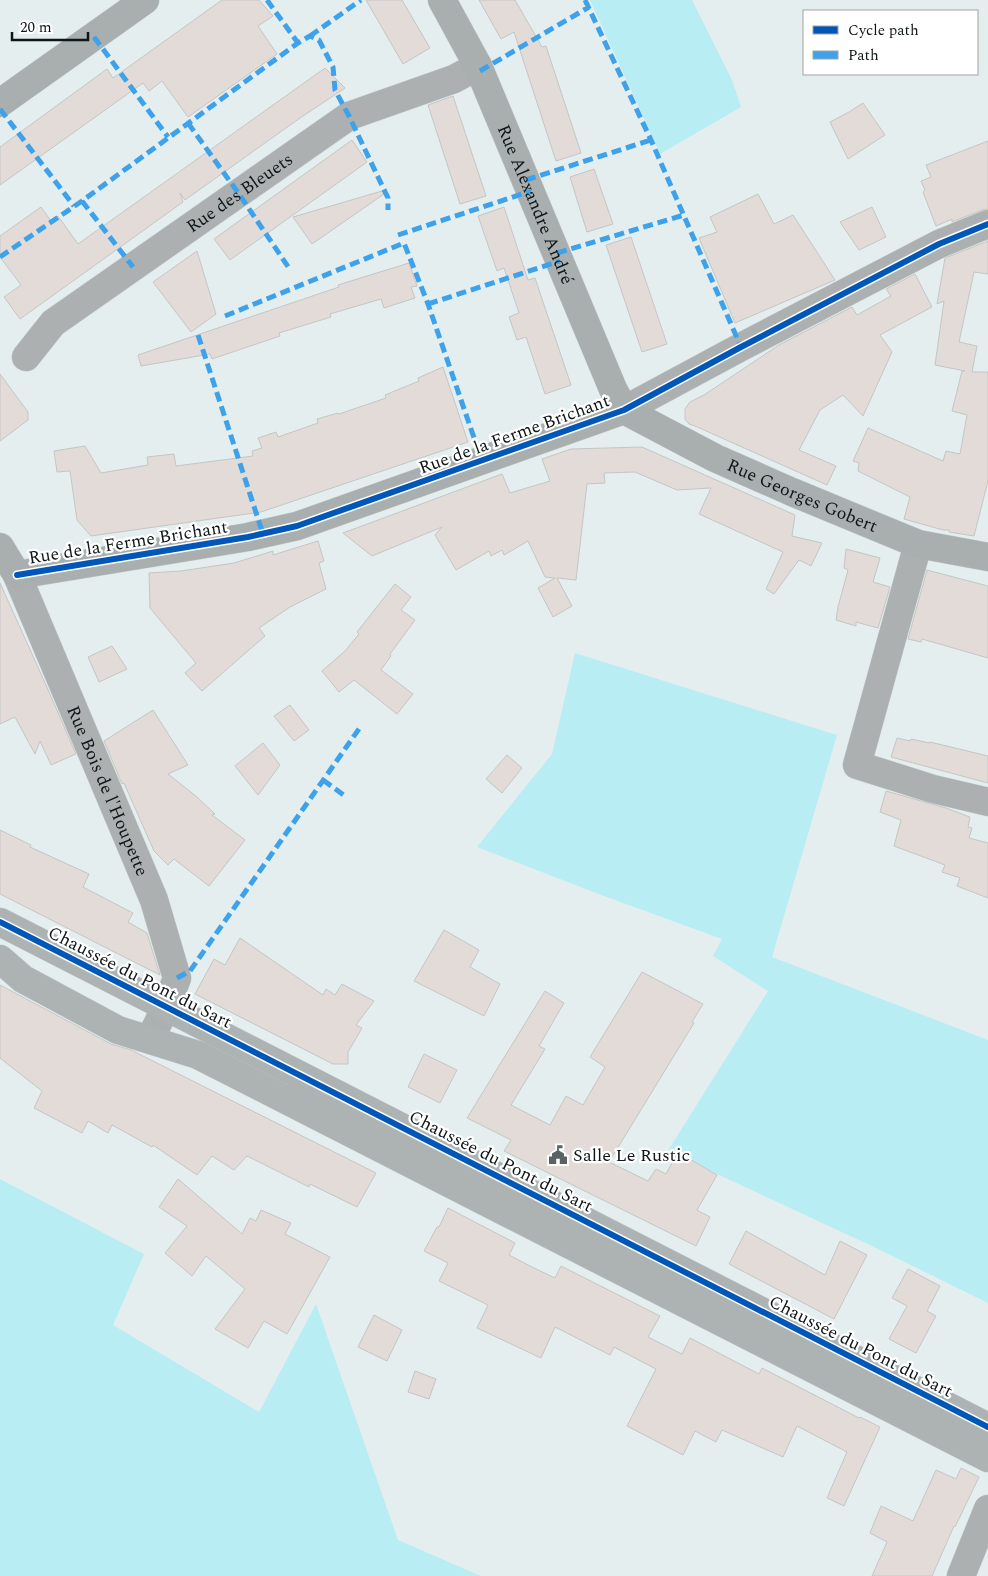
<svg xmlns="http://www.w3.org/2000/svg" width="988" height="1576" font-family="Spectral,serif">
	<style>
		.green { fill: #b9edf4 }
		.building { fill: #e2dbd8; stroke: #c4c6c5 }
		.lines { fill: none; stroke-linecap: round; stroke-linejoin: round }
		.lane-casing { stroke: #c3cbcc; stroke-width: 16 }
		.street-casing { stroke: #c3cbcc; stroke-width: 29 }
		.secondary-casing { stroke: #c3cbcc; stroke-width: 29 }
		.primary-casing { stroke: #c3cbcc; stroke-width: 29 }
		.lane { stroke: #acb0b0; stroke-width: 15 }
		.street { stroke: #acb0b0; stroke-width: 28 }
		.secondary { stroke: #a9aeaf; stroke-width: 28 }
		.primary { stroke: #adb2b3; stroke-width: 28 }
		.quiet { stroke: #3da2ea; stroke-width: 5; stroke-dasharray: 10 5; stroke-linecap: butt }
		.cycleway-casing { stroke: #fff; stroke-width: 9 }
		.cycleway { stroke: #0057b8; stroke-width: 6 }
		.labels { text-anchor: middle; stroke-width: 4.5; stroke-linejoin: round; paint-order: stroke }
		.street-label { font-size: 18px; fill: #0f1617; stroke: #fff }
		.poi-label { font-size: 18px; fill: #0f1617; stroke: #fff; text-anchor: start }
	</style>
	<rect width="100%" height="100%" fill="#e4eeef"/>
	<path class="green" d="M590,0H692L732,80L741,107L660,154Z
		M575,653L837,735L772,957L988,1040V1303L874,1247L717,1174L669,1149L768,991L713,956L722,939L604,896L477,847L552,754Z
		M0,1179L144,1254L113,1325L259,1412L316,1304L398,1540L481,1576H0Z"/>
	<path class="building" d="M222,0H259L273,16L258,26L277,54L188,117L162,81L149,91L143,83L0,185V147L107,69L113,78Z
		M366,0H402L430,48L403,64Z
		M479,0H515L542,47L546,46L581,153L556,161L514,32L501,39Z
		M325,68L345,88L300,118L185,200L180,193L183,202L20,319L4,297L21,285L0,257V236L41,207L51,221L58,216L78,244Z
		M453,96L486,196L460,204L428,105Z
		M863,103L885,135L848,159L830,122L849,112Z
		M352,140L367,162L230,260L214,239Z
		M988,141V209L982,210L952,222V219L936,226L923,192L925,190L921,181L931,177L926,165Z
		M594,169L613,224L587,232L570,177Z
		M382,191L384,194L312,244L293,217Z
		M758,194L774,224L793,215L835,280L735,323L699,238L717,232L710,217Z
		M504,207L528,280L535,278L571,385L545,394L526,337L517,340L509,317L519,313L504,268L497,271L478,216Z
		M872,207L886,237L859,250L840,222Z
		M631,237L667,344L642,352L606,245Z
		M988,241V274L974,272L959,342L977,346L972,372H988V481L974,536L949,532V530H943L904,519L910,497L858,471L859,463L853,461L868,428L943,461L946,451L960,454L967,415L952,411L962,371H965L935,365L944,301L937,304L945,258Z
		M197,251L216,314L191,332L153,282Z
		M409,263L417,286L411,287L415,298L384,308L381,299L330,314L331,317L279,333L280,336L212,359L210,354L141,366L138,355L339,287L338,285Z
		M915,274L932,307L880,335L892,352L863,416L843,395L820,410L799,450L836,466L827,485L695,426L689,424L685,419V409L690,402L704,395L779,345L852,307L857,315L891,296L886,289Z
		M443,367L468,442L261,512L91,536L77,520L70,471L57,472L54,451L85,446L101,473L148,465L147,457L174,454L176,466L253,456L252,451L262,448L258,438L276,432L278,437L318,423L317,419L338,413L339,414L386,398L385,395L419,381L418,378Z
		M0,374L28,412V420L0,441Z
		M642,447L795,515L792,536L822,543L811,566L799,560L774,594L766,589L783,552L699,514L711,488L677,490L635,472L604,473L605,483L587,484L576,580L557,578L572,606L553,617L538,588L555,578L545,577L528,541L504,555L502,550L491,556L489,551L456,570L435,535L442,527L372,556L343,533L502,474L510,493L550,481L542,459L571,449Z
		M318,541L324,561L319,563L326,589L290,607L259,628L265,636L202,691L185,673L196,663L150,608L149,573L181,571L234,563L273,551V555Z
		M846,549L880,558L873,582L890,587L878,628L856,622V626L836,620L838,607L848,570L844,568Z
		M927,570L988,586V658L922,639L921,642L908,639Z
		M0,583L46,685L76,754L51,765L40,741L35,754L15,717L0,724Z
		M395,584L411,597L401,610L415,620L390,654L391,656L381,670L413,694L397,714L354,680L339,692L322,671L345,651L359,634L357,632Z
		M112,646L127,669L99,682L88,657Z
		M290,705L309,730L294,741L274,716Z
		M153,710L188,765L168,774L197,797L215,814L212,815L245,840L209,886L174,859L168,865L154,851L124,783L122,784L104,741Z
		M897,738L910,741L911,739L930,743V742L988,756V783L891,757Z
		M263,743L280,765L258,795L235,766Z
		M507,755L522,768L502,793L486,779Z
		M886,791L946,808L970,817L968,827L972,828L969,838L988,843V898L957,886L960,878L942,872L945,865L894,846L901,820L880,812Z
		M0,830L31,845L30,847L89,874L83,887L133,913L128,922L147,933L160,975L0,894Z
		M444,930L479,950L470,967L500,984L484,1016L414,981Z
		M240,938L323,995L326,989L335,995L342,984L374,1001L356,1025L362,1028L348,1052V1064H333L195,994L214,959L225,965Z
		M642,972L703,1004L692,1022L694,1023L609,1162L648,1181L656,1169L666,1174L678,1152L717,1175L697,1210L710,1217L696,1246L504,1151L511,1140L467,1118L545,991L564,1003L539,1046L545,1049L511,1105L550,1125L566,1096L583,1105L605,1067L590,1057Z
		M0,985L111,1044L131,1050L376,1173L357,1207L310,1184L309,1187L247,1156L234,1170L212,1156L197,1175L153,1145L152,1147L112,1125L108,1133L88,1121L82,1133L34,1108L42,1091L0,1058Z
		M424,1054L457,1070L440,1103L408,1087Z
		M178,1179L242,1234L250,1218L256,1221L261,1210L291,1223L285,1234L330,1257L287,1334L264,1321L248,1348L215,1329L245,1289L206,1256L192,1276L165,1253L187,1226L159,1207Z
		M448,1208L515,1243L509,1255L532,1267L555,1278L561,1266L660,1316L648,1337L682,1354L690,1338L759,1374L762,1368L859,1418L860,1417L880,1427L844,1506L827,1498L847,1452L797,1426L783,1457L722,1430L716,1442L695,1431L683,1455L627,1426L656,1369L614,1347L610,1355L555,1327L541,1358L477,1328L488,1305L439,1281L448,1263L424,1251L437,1227H439Z
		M746,1231L825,1275L840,1241L867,1255L834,1319L729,1264Z
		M908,1269L940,1286L927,1311L936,1316L916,1353L889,1339L907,1306L892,1298Z
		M374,1315L402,1330L387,1361L358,1347Z
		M415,1371L436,1379L429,1399L408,1392Z
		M961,1468L979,1477L955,1527L954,1526L932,1576H872L887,1542L870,1533L881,1506L913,1521L936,1470L956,1479Z"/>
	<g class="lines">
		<g class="lane-casing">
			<path id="lane" d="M297,1089L988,1442"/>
		</g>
		<g class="street-casing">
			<g id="street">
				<path id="s1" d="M26,357L53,323L349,116L454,79L478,66"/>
				<path d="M624,410L741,347L939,244L988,224"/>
				<path d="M918,544L857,765L933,789L988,802"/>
				<path id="s2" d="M17,575L154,900L177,978L166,1007L150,1039"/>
				<path d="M961,1576L988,1509"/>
			</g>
		</g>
		<g class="secondary-casing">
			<g id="secondary">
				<path id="s3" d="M442,0L478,66L613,389L624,410"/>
				<path d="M0,103L145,0"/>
				<path id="s4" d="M624,410L715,458L792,492L918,544L988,557"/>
				<path d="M0,547L17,575L248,537L297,526L624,410"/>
			</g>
		</g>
		<g class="primary-casing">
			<path id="primary" d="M0,922L988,1427
				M0,959L23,979L118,1030L198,1055L988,1458"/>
		</g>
		<use href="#lane" class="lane"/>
		<use href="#street" class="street"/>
		<use href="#secondary" class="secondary"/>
		<use href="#primary" class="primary"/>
		<path class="quiet" d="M267,0L298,43
			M585,0L651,140L741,347
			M310,36L361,0
			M94,37L168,137
			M480,71L589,7
			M0,109L74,206
			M188,123L239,194L289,268
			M526,180L651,140
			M82,201L133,267
			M398,235L531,191
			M557,253L684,215
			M0,257L82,201L298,43L310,36L319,40L333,67L335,90L349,116L388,198V210
			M428,304L560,261
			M225,316L404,243L428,304L482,461
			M198,335L263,534
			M323,780L345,796
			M177,978L190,971L361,726"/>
		<g class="cycleway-casing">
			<path id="cycleway" d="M17,575L248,537L297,526L624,410L741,347L939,244L988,224
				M0,922L988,1427"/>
		</g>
		<use href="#cycleway" class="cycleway"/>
	</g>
	<defs>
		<g id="civic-bare" transform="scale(1.5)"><path d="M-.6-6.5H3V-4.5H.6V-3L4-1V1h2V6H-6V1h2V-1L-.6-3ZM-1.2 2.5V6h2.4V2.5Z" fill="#5a6263" stroke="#fff" stroke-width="2.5" paint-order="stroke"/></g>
	</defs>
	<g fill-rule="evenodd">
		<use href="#civic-bare" x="558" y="1155"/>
	</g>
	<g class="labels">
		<g class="street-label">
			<text dy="6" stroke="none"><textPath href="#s1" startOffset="271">Rue des Bleuets</textPath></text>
			<text dy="6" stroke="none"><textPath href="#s3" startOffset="225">Rue Alexandre André</textPath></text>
			<text transform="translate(514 434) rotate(-20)" y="6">Rue de la Ferme Brichant</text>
			<text dy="6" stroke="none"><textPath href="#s4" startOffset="198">Rue Georges Gobert</textPath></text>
			<text transform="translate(128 542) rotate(-9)" y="6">Rue de la Ferme Brichant</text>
			<text dy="6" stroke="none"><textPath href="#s2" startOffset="234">Rue Bois de l'Houpette</textPath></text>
			<text transform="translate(140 977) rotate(27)" y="6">Chaussée du Pont du Sart</text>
			<text transform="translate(501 1161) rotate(27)" y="6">Chaussée du Pont du Sart</text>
			<text transform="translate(861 1346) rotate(27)" y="6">Chaussée du Pont du Sart</text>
		</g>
		<g class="poi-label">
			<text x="573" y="1161">Salle Le Rustic</text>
		</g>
	</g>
	<rect x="803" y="10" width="175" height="65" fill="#ffffff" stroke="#9fa2a2"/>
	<rect x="813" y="26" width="25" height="8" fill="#0057b8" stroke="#9fa2a2"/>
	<text x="848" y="35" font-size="15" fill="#0f1617">Cycle path</text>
	<rect x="813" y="51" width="25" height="8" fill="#3da2ea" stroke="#9fa2a2"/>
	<text x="848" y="60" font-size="15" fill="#0f1617">Path</text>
	<path d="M12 32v8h76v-8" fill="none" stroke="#0f1617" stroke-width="2.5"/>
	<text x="20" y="32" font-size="15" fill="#0f1617" stroke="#ffffff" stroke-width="4" paint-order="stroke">20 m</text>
</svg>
